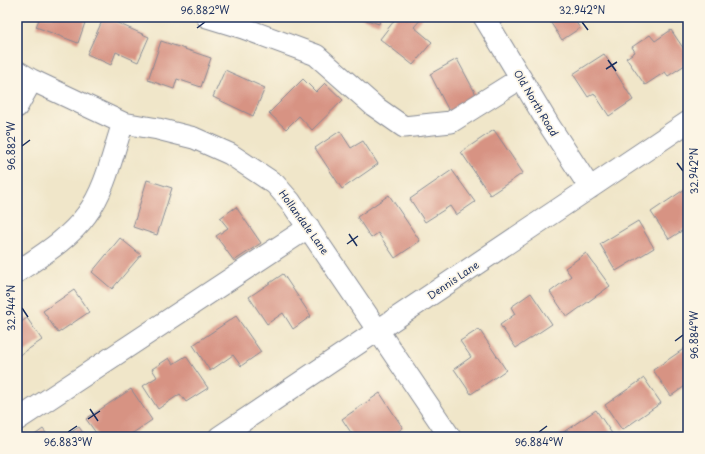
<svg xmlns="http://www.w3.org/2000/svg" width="705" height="454" font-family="'Playpen Sans',sans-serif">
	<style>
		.building { fill: #d79383 }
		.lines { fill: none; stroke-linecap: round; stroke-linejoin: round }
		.minor-casing { stroke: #868a94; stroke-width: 23 }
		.minor { stroke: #fff; stroke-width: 21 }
		.ticks { fill: none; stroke: #1b2f5e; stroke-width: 1.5 }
		.labels { text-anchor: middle; stroke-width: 3.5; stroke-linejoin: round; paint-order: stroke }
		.street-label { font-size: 10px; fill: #1b2f5e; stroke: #fcf5e5 }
		.neatline { fill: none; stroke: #1b2f5e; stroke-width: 1.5 }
		.ticks-label { font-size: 10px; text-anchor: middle; fill: #1b2f5e }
	</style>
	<rect width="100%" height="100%" fill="#fcf5e5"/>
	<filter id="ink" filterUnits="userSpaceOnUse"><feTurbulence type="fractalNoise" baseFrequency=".025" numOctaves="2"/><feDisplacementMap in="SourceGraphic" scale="8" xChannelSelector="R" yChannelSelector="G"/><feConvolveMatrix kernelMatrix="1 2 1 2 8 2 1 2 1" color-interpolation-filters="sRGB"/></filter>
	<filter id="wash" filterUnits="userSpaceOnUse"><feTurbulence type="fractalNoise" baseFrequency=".012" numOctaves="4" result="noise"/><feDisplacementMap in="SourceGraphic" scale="16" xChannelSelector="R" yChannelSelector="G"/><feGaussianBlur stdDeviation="0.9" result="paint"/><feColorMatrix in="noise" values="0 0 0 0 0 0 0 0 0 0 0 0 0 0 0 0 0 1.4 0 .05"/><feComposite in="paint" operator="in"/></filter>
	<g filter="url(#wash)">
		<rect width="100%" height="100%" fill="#f0e6c9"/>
		<g id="blocks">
			<path class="building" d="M40,17H87L78,43L36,27Z
				M104,17L149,37L138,62L116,52L111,65L87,54Z
				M358,17H381L379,24Z
				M397,17H423L414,27L432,42L413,65L380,39Z
				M547,17H572L580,28L562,40Z
				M671,30L688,55V63L668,76L665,72L645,85L626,58L635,52L632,47L650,35L655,41Z
				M161,41L211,58L201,87L177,79L174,89L148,80Z
				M604,54L633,100L609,116L594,93L588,97L573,74Z
				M457,59L478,98L450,113L430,74Z
				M225,70L265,88L253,116L213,97Z
				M303,79L316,92L325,83L343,100L312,130L299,116L286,129L269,113Z
				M494,130L523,173L490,195L461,152Z
				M340,131L351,148L363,141L378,164L342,189L315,148Z
				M452,170L475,202L456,215L450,206L425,222L410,199Z
				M147,180L172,188L157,235L133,227Z
				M688,187V227L669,239L651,212Z
				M389,195L420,241L395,258L378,233L371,238L357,217Z
				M236,207L261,243L234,261L216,236L228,228L220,218Z
				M638,221L654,248L616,271L600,244Z
				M120,238L141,255L112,289L92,272Z
				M586,253L610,286L567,317L550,292L571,276L565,268Z
				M283,274L311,316L293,329L283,313L267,324L249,297Z
				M74,290L89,312L58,333L43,311Z
				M531,293L552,324L516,348L500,325L515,314L511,307Z
				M236,316L261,352L241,366L233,355L210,371L193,345Z
				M27,318L42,340L17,357V325Z
				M479,329L506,370L471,394L454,369L471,357L460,341Z
				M688,346V384L671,396L653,370Z
				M186,356L208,388L186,402L180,394L158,409L143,386L157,377L152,369L169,358L173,364Z
				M644,378L661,403L622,430L605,405Z
				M131,389L152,420L127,437H99L86,419Z
				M380,393L403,428L389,437H354L342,419Z
				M596,410L613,435L610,437H556Z
				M79,427L86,437H63Z
				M43,429L49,437H32Z"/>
		</g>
	</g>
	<g filter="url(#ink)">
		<use href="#blocks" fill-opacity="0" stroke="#868a94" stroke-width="1"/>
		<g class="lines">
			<g class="minor-casing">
				<path id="minor" d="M207,17L243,28L316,55L374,106L404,127L451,122L521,78
					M484,17L549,125L590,188
					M17,71L32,80L123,123L158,129L194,138L230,154L275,184L290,201L450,437
					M17,107L32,80
					M17,272C42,255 69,239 87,214C106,189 113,152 123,123
					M17,420L309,227
					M219,437L688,122"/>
			</g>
			<use href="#minor" class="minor"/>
		</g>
	</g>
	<path class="ticks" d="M582,22L588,30M197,28L205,22M608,60L616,71M606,69L617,62M22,146L30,140M677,163L683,171M349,234L357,246M347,244L358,236M22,308L28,317M675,341L683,335M90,409L98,421M88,419L100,411M68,432L77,426M539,432L547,426"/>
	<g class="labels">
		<g class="street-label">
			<text transform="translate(536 103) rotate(59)" y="4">Old North Road</text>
			<text transform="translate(304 222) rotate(54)" y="4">Hollandale Lane</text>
			<text transform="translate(453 280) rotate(-34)" y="4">Dennis Lane</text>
		</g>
	</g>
	<rect width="705" height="454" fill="none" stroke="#fcf5e5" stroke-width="44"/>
	<rect x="22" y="22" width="661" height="410" class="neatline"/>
	<g class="ticks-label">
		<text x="205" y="14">96.882°W</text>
		<text x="582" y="14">32.942°N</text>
		<text transform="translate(11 146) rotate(-90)" y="4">96.882°W</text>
		<text transform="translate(694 171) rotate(-90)" y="4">32.942°N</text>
		<text transform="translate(11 308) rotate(-90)" y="4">32.944°N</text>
		<text transform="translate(694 335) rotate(-90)" y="4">96.884°W</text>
		<text x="68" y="446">96.883°W</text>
		<text x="539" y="446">96.884°W</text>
	</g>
</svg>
